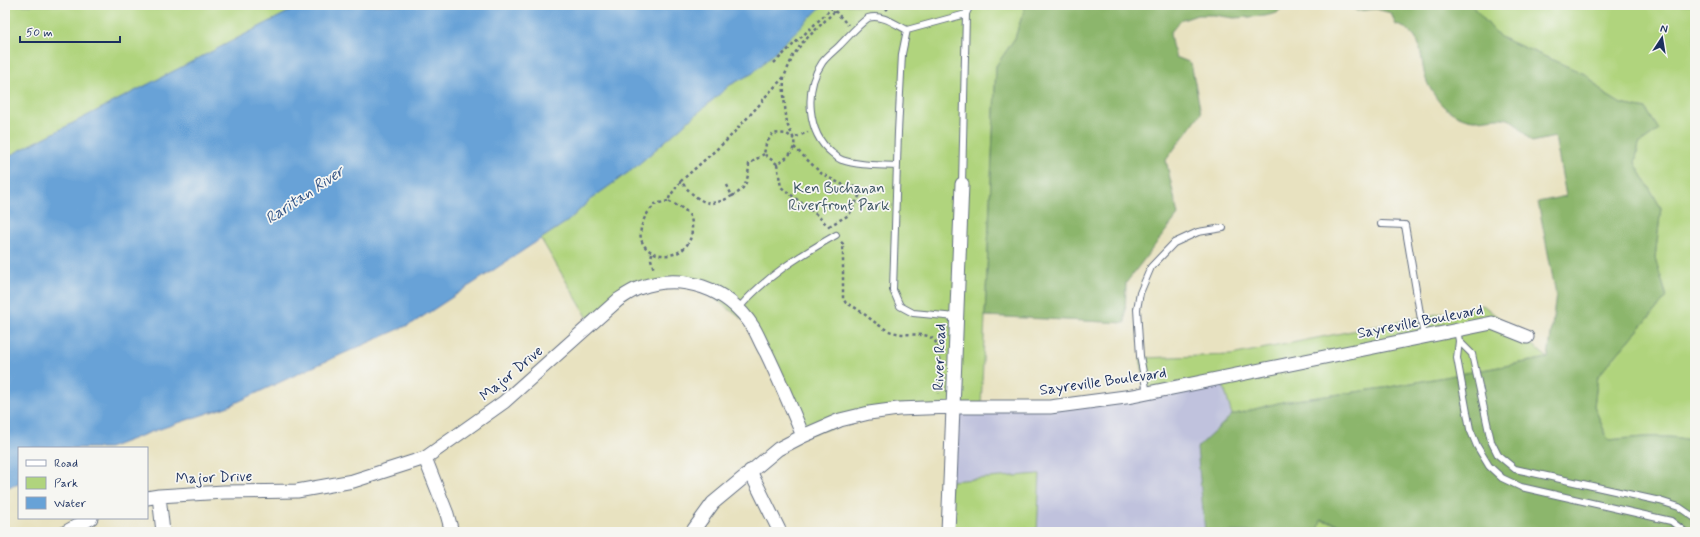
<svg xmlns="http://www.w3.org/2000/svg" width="1700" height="537" font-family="Mynerve,sans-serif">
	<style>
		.industrial { fill: #c0c2dd }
		.green { fill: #b0d47d; stroke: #66826e }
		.forest { fill: #8cb66c; stroke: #547265 }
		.water { fill: #67a2d7; stroke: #41689a }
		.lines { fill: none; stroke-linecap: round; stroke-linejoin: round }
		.lane-casing { stroke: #636e80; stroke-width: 8 }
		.street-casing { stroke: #636e80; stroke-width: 15 }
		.path { stroke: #636e80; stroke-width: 2.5; stroke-dasharray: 3 3; stroke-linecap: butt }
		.lane { stroke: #fff; stroke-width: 6 }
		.street { stroke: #fff; stroke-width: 13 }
		.labels { text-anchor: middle; stroke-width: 3.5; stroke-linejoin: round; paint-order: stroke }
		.park-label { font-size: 15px; fill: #405866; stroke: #f6f6f2 }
		.street-label { font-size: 15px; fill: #1b2f5e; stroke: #f6f6f2 }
		.water-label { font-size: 16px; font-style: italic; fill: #365788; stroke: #f6f6f2 }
	</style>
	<rect width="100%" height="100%" fill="#f6f6f2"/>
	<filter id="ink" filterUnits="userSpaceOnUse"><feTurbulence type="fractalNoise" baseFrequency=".025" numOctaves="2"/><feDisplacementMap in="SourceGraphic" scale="8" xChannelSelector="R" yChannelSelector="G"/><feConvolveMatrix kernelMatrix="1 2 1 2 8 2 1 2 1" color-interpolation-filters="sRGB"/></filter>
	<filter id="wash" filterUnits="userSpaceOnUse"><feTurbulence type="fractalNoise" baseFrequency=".012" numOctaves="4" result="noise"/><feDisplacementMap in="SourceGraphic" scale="16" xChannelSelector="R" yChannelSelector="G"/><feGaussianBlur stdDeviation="0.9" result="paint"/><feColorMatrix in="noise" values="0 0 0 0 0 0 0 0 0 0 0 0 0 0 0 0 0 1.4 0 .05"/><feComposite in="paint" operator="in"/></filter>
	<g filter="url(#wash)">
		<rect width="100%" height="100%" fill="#e8e2c0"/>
		<path class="industrial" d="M1221,378L1232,415L1197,448L1205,532H1037L1040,474L950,481L953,407H1050Z"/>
		<path class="green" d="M5,5H302L5,158Z
			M820,5H1025V7L1015,38L996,66L981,407L898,409L803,436L753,327L695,284L637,288L592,325L541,239L568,221L591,199L633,169L730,85L753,73L821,6Z
			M1471,5H1695V442C1673,433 1632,438 1608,440L1594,406L1598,376L1667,297L1655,258L1661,208L1635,163L1639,144L1659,130L1646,109L1621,104L1603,93L1587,75L1500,37Z
			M1483,305L1548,358L1384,388L1282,402L1232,415L1221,378L1147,393L1140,358L1231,355Z
			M1040,474L1037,532H948L950,481Z
			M1320,520L1375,532H1318Z"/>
		<path class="forest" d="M1025,5H1284L1277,13L1265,16L1234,18L1214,15H1197L1180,21L1170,33L1172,45L1176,57L1191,63L1201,113L1166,160L1178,215L1126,283L1125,323L985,316L996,66L1015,38L1025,7Z
			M1348,5H1471L1500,37L1587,75L1603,93L1621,104L1646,109L1659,130L1639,144L1635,163L1661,208L1655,258L1667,297L1598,376L1594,406L1608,440C1632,438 1673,433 1695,442V532H1375L1321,520L1318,532H1205L1197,448L1232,415L1282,402L1384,388L1548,358L1556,294L1538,202L1566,196L1555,137L1532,142C1525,135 1518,122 1508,119C1497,116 1486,120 1475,120C1464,120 1449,112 1442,105C1437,100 1430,89 1427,82C1418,60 1427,32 1396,25L1391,13L1376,9L1357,11Z"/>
		<path class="water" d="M302,5H820L822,6L753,73L730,85L633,169L591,199L568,221L413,323L304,371L229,406L151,432L109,448H19V484L5,488V158Z"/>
	</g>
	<g filter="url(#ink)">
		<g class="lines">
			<g class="lane-casing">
				<path id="lane" d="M897,166C879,165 859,166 842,160C838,159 835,155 832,153C807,133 804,89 822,63C826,57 834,51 839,46C849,36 857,26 868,18C882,14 895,24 907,30
					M962,184L966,14L970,5
					M1381,224L1405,225L1424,337
					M738,309C765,277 799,256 836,235
					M956,317L913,313L900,306L893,290L898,132L902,54L907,30L966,14
					M1457,330L1459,341L1457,358L1470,429L1477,446L1489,466L1502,478L1521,487L1671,521L1685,532
					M1459,341L1472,354L1491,441L1498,455L1515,469L1660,501L1679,507L1695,518
					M1147,393L1140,356L1137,309L1140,293L1151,267L1174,243L1198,232L1223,228"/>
			</g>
			<g class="street-casing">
				<path id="street" d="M425,458L447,514L452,532
					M750,471L780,532
					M159,496L163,532
					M147,498L159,496L224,492L297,491L353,481L425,458L504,402L618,300C624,296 631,291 639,288C682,272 728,288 753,327C758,335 761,344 766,352C779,379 791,407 803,436
					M66,532L91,518
					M692,532L713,503L778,449L803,436L840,420L869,413L898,409L953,407H1050L1133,396L1492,323L1527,337
					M948,532L962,184"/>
			</g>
			<path class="path" d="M886,10L891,5
				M835,11L848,25
				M774,63L835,5
				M784,77C783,92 785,108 787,123C789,131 796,138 794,147C791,155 784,160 777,164L781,187L817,215L831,229
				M796,137L808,132
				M794,147L822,174L841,184L863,189
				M777,164L764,154L766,144L773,133L787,134L794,139
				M727,185L732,196C747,189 748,179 749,164L764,154
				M732,196C726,199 718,203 711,203C700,203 687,190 681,181L727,140L760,104L765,97L784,77L793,56L802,43L835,11
				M668,201L655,204C651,209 645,215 643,222C627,261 692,269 692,228C693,211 682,208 668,201L670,196L681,181
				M829,226L849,215L863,189H881
				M841,242L843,244V299L846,303C861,309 873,323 887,330C897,335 911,334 921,335C948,335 939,374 938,394
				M652,253L651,259L654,270"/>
			<use href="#lane" class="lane"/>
			<use href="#street" class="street"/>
		</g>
	</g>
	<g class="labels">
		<g class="park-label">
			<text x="839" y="193">Ken Buchanan<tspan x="839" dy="17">Riverfront Park</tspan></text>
		</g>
		<g class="street-label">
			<text transform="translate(1420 321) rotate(-11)" y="5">Sayreville Boulevard</text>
			<text transform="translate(939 357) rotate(-88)" y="5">River Road</text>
			<text transform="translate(511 373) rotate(-40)" y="5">Major Drive</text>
			<text transform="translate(1103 381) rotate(-8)" y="5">Sayreville Boulevard</text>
			<text transform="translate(214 477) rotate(-2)" y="5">Major Drive</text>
		</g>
		<g class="water-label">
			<text transform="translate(304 194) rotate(-34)" y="6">Raritan River</text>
		</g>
	</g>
	<rect width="1700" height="537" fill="none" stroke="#f6f6f2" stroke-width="20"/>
	<rect x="18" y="447" width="130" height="72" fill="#f6f6f2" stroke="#9ea6b7"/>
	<rect x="26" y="460" width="20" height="6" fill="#ffffff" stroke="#9ea6b7"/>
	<text x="54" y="467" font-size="12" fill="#1b2f5e">Road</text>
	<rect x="26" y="477" width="20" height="12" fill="#b0d47d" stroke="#9ea6b7"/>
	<text x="54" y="487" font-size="12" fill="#1b2f5e">Park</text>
	<rect x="26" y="497" width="20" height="12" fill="#67a2d7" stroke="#9ea6b7"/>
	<text x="54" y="507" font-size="12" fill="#1b2f5e">Water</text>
	<g transform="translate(1662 38) rotate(12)" stroke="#f6f6f2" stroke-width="3" paint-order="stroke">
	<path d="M0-3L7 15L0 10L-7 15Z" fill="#1b2f5e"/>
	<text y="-6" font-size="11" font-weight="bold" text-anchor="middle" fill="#1b2f5e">N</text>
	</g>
	<path d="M20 36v6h100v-6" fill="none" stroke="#1b2f5e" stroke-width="2"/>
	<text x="26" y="36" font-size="12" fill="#1b2f5e" stroke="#f6f6f2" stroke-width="3" paint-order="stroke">50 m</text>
</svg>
